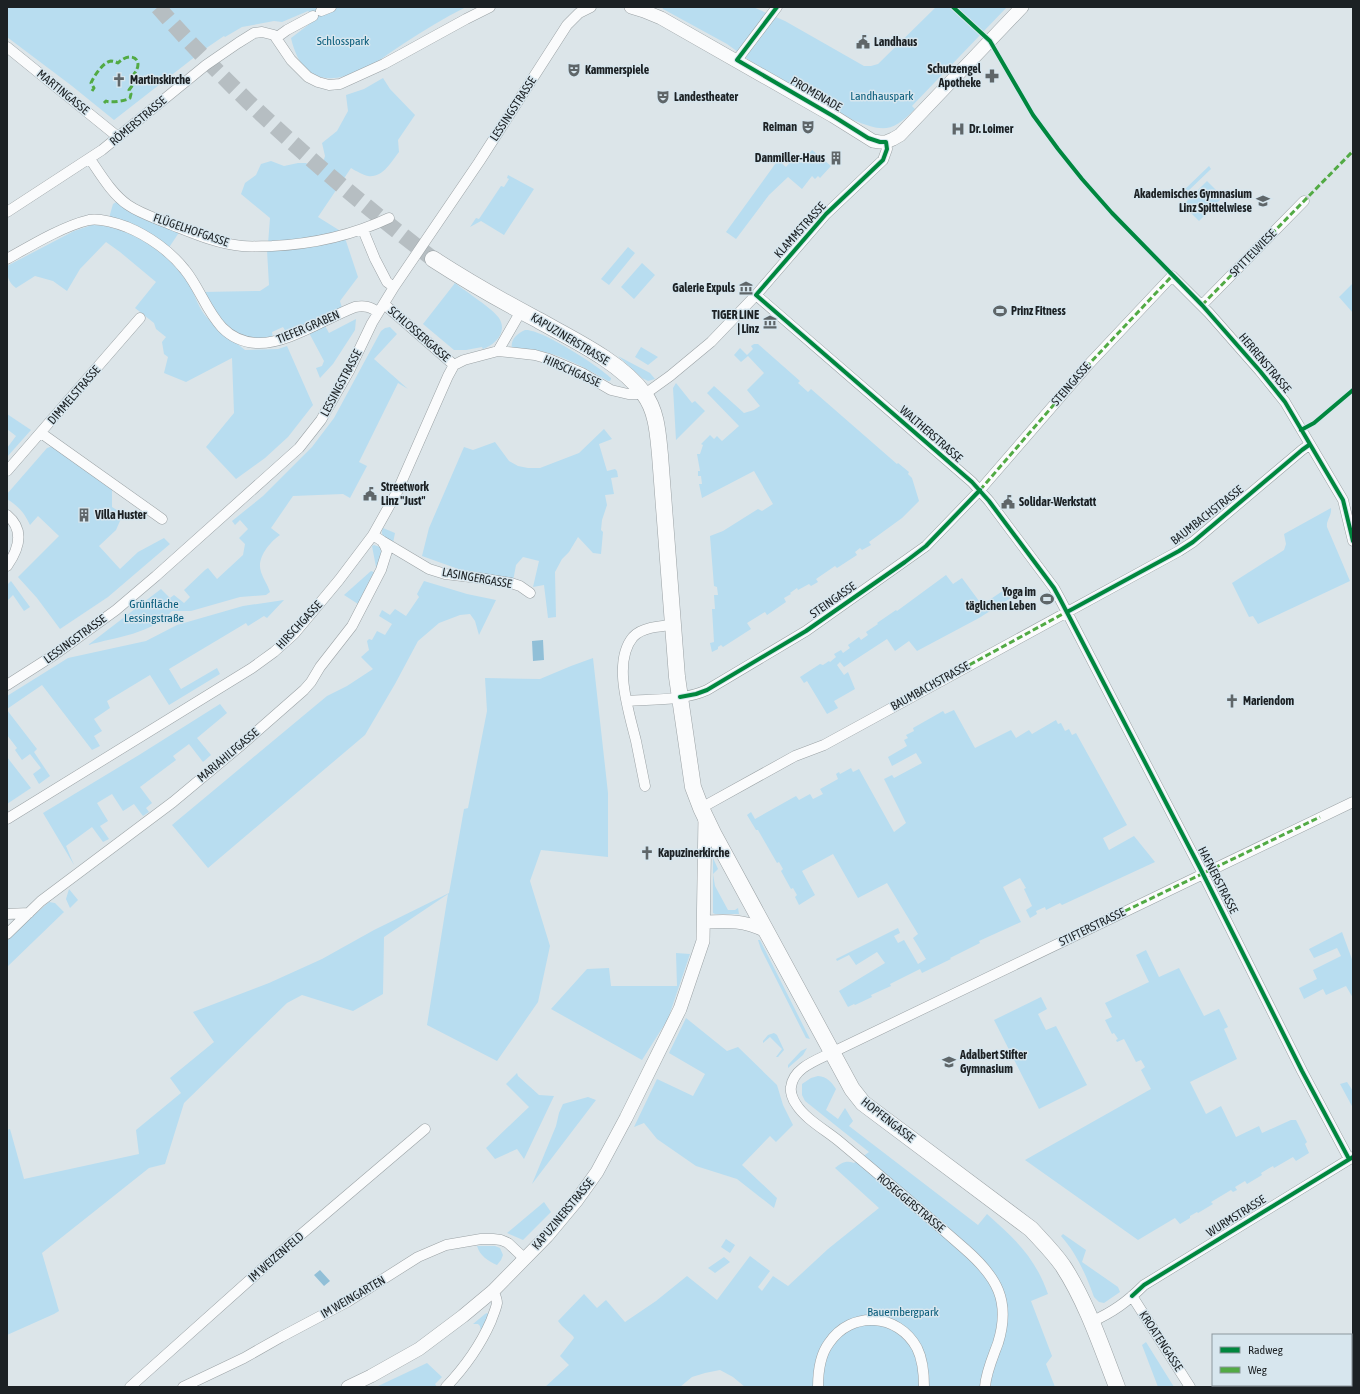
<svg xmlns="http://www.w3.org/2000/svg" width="1360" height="1394" font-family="'Asap Condensed',sans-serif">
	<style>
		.green { fill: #b8ddf0 }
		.water { fill: #91bfd7 }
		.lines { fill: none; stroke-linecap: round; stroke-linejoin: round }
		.primary-tunnel { stroke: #b6bec2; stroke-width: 16; stroke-dasharray: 16 8; stroke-linecap: butt }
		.minor-casing { stroke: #9ba2a5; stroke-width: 11 }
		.tertiary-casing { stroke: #9ba2a5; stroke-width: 14 }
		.primary-casing { stroke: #9ba2a5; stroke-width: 17 }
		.minor { stroke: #fafbfc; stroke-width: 10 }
		.tertiary { stroke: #fafbfc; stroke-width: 13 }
		.primary { stroke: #fafbfc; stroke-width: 16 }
		.quiet { stroke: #52aa44; stroke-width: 3; stroke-dasharray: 6 3; stroke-linecap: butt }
		.cycleway-casing { stroke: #d7e6ee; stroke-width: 6 }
		.cycleway { stroke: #00873e; stroke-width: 4 }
		.labels { text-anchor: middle; stroke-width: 3; stroke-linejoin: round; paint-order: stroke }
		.park-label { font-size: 12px; fill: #0a5d7c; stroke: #d7e6ee }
		.poi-label { font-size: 12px; font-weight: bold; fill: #1c2124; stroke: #d7e6ee; text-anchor: start }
		.street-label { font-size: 12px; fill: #1c2124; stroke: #d7e6ee }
	</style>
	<rect width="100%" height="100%" fill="#dce5e9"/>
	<path class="green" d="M7,7H466C444,18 423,31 403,44C389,53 376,64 361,70C325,87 300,78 291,38L316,19L308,11L282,22L274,21L242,27L225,37L224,36L205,49L114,120L72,86L7,37Z
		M662,7H753L785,21L864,66H871L878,64L936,7H1007L912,106L915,109C892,133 883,132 853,120L753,63L727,44L663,9Z
		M383,78L390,89L415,115L398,140L399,152C391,162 383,178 368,176C363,175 356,171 351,168L318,217L342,232L328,236L268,244L270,218L241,194L245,183L256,175L261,164L271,161L284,166L298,163H306L320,172L325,156L322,143L337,131L348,111L346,95L364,89Z
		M812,150L831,166L820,178L818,176L815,179L812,176L802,189L788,177L769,195L736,239L726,232L778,160L786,167L795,157L801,163Z
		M1209,166L1211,169L1186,193L1183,191Z
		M508,175L534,189L504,235L481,221L470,227L476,218L479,219L501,186L504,187L509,179L507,178Z
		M1207,181L1223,197L1199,221L1183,205Z
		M118,201L180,231L168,249L109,218L113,204Z
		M92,225C131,226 170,254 190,286C195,295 198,306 204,314C215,328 231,339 245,350L278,349L287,346L313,405L288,437L265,458L236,479L206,447L234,413L232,358L186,382L164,373L168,357L164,354L162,342L166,337L156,329L154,323L135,308L156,282L120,252L106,242L80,269L67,291L53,281L35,276L16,288C8,282 7,276 7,266L74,231Z
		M345,238L358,277L340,301L342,308L286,332L283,327L272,332L273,338C267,338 260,340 255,339C227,335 217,313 203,292L260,291L269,285L267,250Z
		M628,247L635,253L609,285L601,279Z
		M642,263L655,275L634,299L621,287Z
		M455,283C465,291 493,309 499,318C508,332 495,345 483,349L482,347L466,350H454L423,324Z
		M1353,283V313L1339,297Z
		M356,319L355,330L333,364L320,378L316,368L322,366L324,361L308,331L324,324L329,333Z
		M390,327L397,334L374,359L408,389L398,383L359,462L367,466L350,498L343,494L293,496L271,528L280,535C270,542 256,558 261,572C263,579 268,585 270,592L266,595L240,597L191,611H172C151,634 117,637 88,645L161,589L170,598L174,595L184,603L190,597L184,590L205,570L208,568L217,579L243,555L245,544L239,538L248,529L240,520L235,525L232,521L263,496L312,447L334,418L381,331L385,328Z
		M525,330C540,328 599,366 611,378V379L610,381H608C579,364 546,346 512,349C510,339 517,334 525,330Z
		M754,344H758L800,381L798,383L808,392L811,389L897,464L898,463L909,472L908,474L912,478L919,501L902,518L869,542L871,545L862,550L860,548L855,552L857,555L837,568L835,566L816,579L818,582L811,586L809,584L798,590L797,588L790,593L791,594L784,598L786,602L767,615L765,612L747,623L751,629L723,647L721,645L718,647V649L712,652L710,643L714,642L712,609H715L714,595H718L717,587L714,586L710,536L723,531L758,509L762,511L773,504L754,471L702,498L699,484H702L701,476H698V471H700L697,454H700L703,445L701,444L710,435L714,439L717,436L722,441L739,426L707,393L714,386L744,413L754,410L760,406L747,390L764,373L748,356L741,362L734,355L740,348L747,355L753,349L751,346Z
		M641,347L658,357L648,365L635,357Z
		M618,356L650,373L655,379L648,381L642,378Z
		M676,383L692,403L695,401L705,411L676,440L673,388Z
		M7,414L31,430L7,457V448L16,436L7,429Z
		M604,429L612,439L599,444L607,471L615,469L617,471L618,477L611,478L614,494L605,495L607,505L602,520L601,530L603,532L601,554L593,553L578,537L569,552L562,559L555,572L556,617L548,618L544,585L533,587L539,561L523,557L516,565L513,581L475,575L422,556L429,528L464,447L473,450L495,442L509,461L518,466L528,468H540L579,453Z
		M53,446L112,488V507L123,514L116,530L99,546L120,569L138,552L164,538L170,544L108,597L60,629L37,598L18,577L59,536L38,516L30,525C24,512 19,507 7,499V494L47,448Z
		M1331,508C1332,516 1326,520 1327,527L1350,581L1258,624L1253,616L1249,617L1232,583L1284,550L1286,544L1284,534Z
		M383,528L395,533L393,543C387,540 379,536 383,528Z
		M374,545L380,547C382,554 380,560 378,567H376L372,546Z
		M371,571L374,572L358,604L344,595Z
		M946,575L953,584L962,578L982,605L1004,590L1011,598L979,618L917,651L909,641L895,651L887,639L844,667L840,662L837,665L844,675L848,672L855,689L834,701L838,708L827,714L807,681L804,683L800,677L820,664L823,665L829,661L830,662L836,657L834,654L841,650L843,653L850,648L848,645L859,637L861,640L868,635L866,632L878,624L877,623L896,610L897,611Z
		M11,581L30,607L24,611L13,595L7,601V585Z
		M424,581L467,594L496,600L479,635L475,621L470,614L460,615L439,623L418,641L395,684L365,735L208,868L172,825L327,696L347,686L373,669L361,657L369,650L367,641L369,639L372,640L377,631L385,635L392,624L379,616L382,610L390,615L395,609L406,616L419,597L417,594Z
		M284,600L267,618L264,616L248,626L246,623L169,669L181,689L217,668L220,674L169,705L150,675L107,701L110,708L94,719L102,731L94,736L100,746L92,750L42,685L7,709V696L68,658L146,641L177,625L243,606Z
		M593,658L608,793V857L541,850L530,881L550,946L538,1002L497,1061L427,1025L448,894L384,937L383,994L353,1011L302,995L287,1003L184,1103L165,1164L149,1168L42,1253L59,1311L54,1314L7,1335V1130L10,1129L24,1179L139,1154L136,1130L181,1093L170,1078L214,1042L193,1012L269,983L322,959L374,930L449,893L464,809L468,808L487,711L485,678L540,679L571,666Z
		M220,704L227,713L197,738L211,755L203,762L189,744L173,756L176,760L140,787L152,803L146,808L149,812L143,816L134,804L123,811L112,794L97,803L108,821L100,826L109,839L103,842L92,827L66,846L74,865L43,813L139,755Z
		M7,710L37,749L34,752L50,776L39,784L33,774L41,768L30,754L22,760L15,750L17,748L7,735Z
		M954,710L975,748L1011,730L1016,738L1029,730L1032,734L1056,720L1058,724L1061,723L1065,731L1069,729L1072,735L1076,733L1127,825L1103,838L1109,850L1134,836L1155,862L1062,905L1060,903L1046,910L1045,907L1036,911L1037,914L1030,918L1026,910L1032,906L1024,889L1026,888L1020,878L1003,887L1021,922L979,941L980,943L950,958L951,959L922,973L920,969L890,984L891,986L871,995L872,997L855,1005L854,1004L848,1007L839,991L885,963L877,952L856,965L849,955L837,961L836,959L898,928L900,933L894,936L898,943L904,940L918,964L926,959L913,938L918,934L887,883L858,898L833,854L802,871L815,895L799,905L795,897L797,895L793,888L791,889L781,871L783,869L779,862L777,863L758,830H756L747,815L751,812L755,819L796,796L799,800L810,794L813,799L823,794L820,789L838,779L836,774L839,772L840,774L851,768L853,772L859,769L894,832L906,823L884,779L892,775L894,778L922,763L916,753L892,766L888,757L907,746L904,740L908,738L906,735L914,731L913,728L943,711L945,714Z
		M7,757L31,788L7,804Z
		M713,858L718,869L713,874L715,886L728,910H735L738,908L739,914H715L713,913Z
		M69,889L78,900L70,908L66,899Z
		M49,902L55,903L64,912L7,967V939Z
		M1342,932L1353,962V998L1346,986L1326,995L1323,989L1304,999L1299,988L1317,979L1313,970L1341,956L1337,948L1314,958L1309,949Z
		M758,940H760L810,1039L806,1038L761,949Z
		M1146,950L1159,977L1179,968L1204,1016L1219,1009L1228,1027L1224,1029L1237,1059L1190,1082L1206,1114L1221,1106L1236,1137L1259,1126L1262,1133L1291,1120H1296L1307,1142L1305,1144L1309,1153L1296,1161L1293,1157L1274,1168L1273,1166L1261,1173L1262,1175L1247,1184L1245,1181L1235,1187L1237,1190L1233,1192L1231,1190L1211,1202L1213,1204L1198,1213L1197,1212L1190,1216V1218L1180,1224L1175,1218L1138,1240L1025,1160L1151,1089L1141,1070L1145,1067L1141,1060L1136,1062L1124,1039L1117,1042L1116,1040L1118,1039L1114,1033L1112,1034L1105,1020L1112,1017L1105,1003L1149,982L1136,955Z
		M676,953L690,954L668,1019L642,1060L551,1009L587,969L609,968L611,986H677Z
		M1041,997L1047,1009L1038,1014L1046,1030L1056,1026L1087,1085L1039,1109L994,1020Z
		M686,1018L727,1051L738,1047L777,1085L783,1105L793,1125L776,1142L770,1136L742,1165L777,1198L774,1208L737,1179L696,1166L657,1139L644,1123L634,1127L657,1079L693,1096L705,1074L669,1053Z
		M774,1033L777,1035L784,1050L778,1057H776L782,1049L770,1037L763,1043V1041L768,1035Z
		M807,1048L803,1055L788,1068V1065L801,1051Z
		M517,1073L518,1076L539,1095L554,1096L524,1159L517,1149L495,1159L486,1148L529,1107L506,1084Z
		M818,1076C827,1077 831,1081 836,1089L826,1110L838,1119L845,1108L853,1121L849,1126L978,1225L987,1214C1015,1239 1035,1257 1048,1294L1031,1301L1052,1356L1046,1364L1055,1387H745L733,1377L720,1370L705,1373L692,1377L680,1387H545L569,1365L560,1356L574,1338L573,1336L562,1326L558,1321L584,1294L597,1308L606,1300L625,1322L656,1301L687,1276L717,1300L750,1256L770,1271L758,1287L762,1291L773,1276L788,1286L828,1249L879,1208L835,1168C841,1163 846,1160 854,1163L869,1152L805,1101L802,1095V1084L811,1078Z
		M1347,1082L1353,1091V1108L1340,1084Z
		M588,1097L596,1100L532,1184L556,1126L559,1113L563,1104Z
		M544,1202L551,1212L523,1240L507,1233Z
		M1063,1234L1086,1250L1082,1262L1118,1287L1120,1292L1104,1303L1099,1302L1094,1297C1086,1275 1077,1254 1061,1236Z
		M726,1239L735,1245L730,1253L721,1247Z
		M477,1246H495L500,1248L503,1255L501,1260L497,1265C488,1261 480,1256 477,1246Z
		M724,1257L730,1262L715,1273L708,1268Z
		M487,1313L489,1314L481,1332L480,1326L478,1324H473L485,1314Z
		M1146,1342L1174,1387H1158L1142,1345Z
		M427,1363L442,1377L435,1384L437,1387H376Z
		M1311,1385H1341L1342,1387H1312Z"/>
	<path class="water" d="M543,640L544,660L533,661L532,641Z
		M320,1270L330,1281L324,1286L314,1275Z"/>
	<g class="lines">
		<path class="primary-tunnel" d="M158,7C240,101 334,183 433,259"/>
		<g class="minor-casing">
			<path id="minor" d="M321,11L331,7
				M276,38L287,30L313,16
				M7,47L118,137
				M737,60L777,7
				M90,159C101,175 112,194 128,205C141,214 158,219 172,225C195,234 218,244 242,246C252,247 262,246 272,246C314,244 351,236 389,218
				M7,212L102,150L206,65L238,43L254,33L262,32L274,35L291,60L308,77L318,82L329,85L340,84L384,64L466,19L490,7
				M363,230L375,259L387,282L394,287
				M7,259C30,246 63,226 89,220C101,218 116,223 127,227C149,236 171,252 185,270C207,297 213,340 256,343C286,345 326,318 355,307C365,305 370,307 378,312
				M756,295L972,482L989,501L1054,588L1060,599L1200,868L1302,1071L1349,1159
				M384,304L454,365
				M1202,305L1304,201
				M498,351L521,311
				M41,433L162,519
				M7,471L140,318
				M7,515C25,530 19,549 7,566
				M382,541L429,569L445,574L479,578L511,583L520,586L530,593
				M7,685L54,655L116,610L156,576L299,448L321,420L349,371L372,323L394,287L479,162L567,25L579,13L591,7
				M627,701C652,699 683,701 707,690L806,631L926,546L980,490L1090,363L1172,276L1209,313L1260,371L1285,402L1343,500L1353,541
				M645,786C642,771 639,756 636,741C629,712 612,662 633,637C642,627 661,626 673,625
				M701,808L795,756L824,745L1179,551L1193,542L1302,450L1309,445
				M7,819L252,668L274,652L294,634L339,580L373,535L397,492L448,376L454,365L464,360L498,351L535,355L549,359L582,373L611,390L628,394H645L670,376L711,342L756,295L826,214L883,160L887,149L886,142
				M7,914L29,913
				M7,934L41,901L173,802L239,747L304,690L311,682L320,667L352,626L381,570L387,551L385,546L382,541L373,535
				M1132,1296L1190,1387
				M1091,1322C1113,1312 1127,1302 1144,1285L1353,1157
				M130,1387L291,1243L425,1129
				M183,1387L244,1358L281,1337L347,1302L418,1257L446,1245L481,1239H493L501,1240L508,1243L525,1259
				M446,1387C465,1367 480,1346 491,1321C493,1315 496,1309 497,1303C497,1298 495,1295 493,1291
				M818,1387C818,1373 820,1355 829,1343C851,1310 898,1313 917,1348C923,1360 924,1374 924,1387
				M985,1387C986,1372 993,1357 998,1343C1011,1301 997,1277 965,1249C924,1213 882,1177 840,1142C827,1131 805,1119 796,1104C793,1100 790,1092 791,1087C793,1068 817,1060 831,1053L1353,802"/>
		</g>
		<g class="tertiary-casing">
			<path id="tertiary" d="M631,7L644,11L661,18L833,116L873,141L880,142H886L893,139L900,135L1022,7
				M704,922C729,921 743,920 766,931
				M348,1387L371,1376L419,1349L463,1316L493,1291L547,1236L577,1200L597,1172L626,1118L680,1009L703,941L705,816"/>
		</g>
		<g class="primary-casing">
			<path id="primary" d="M433,259C467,281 502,301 538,320C572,339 621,362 644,394C657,411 658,435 660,455L677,677L693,787L701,808L713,833L852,1089L863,1103L1031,1229C1042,1241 1054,1253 1063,1266C1087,1303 1101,1346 1117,1387"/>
		</g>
		<use href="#minor" class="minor"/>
		<use href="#tertiary" class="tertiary"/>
		<use href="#primary" class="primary"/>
		<path class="quiet" d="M92,91L94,88L91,83C94,76 103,62 111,61C114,61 116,62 118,63C131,50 145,60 134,74L138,78L129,90L131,94L130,98C126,101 110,103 106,101L104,103
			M1202,305L1353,151
			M980,490L1090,363L1172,276
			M938,682L1070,610
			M1125,911L1320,817"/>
		<g class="cycleway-casing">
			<path id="cycleway" d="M777,7L737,60L833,116L868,138L880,142H886L887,149L883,160L826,214L756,295L972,482L989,501L1054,588L1060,599L1200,868L1302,1071L1349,1159
				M953,7L990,41L1033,115L1058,149L1082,179L1112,213L1202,305L1260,371L1285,402L1343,500L1353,541
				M1301,430L1314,423L1353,390
				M1067,612L1179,551L1193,542L1302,450L1309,445
				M680,697L696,694L707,690L806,631L905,562L926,546L980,490
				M1132,1296L1144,1285L1353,1157"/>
		</g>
		<use href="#cycleway" class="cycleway"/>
	</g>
	<defs>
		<g id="civic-bare" transform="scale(1.08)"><path d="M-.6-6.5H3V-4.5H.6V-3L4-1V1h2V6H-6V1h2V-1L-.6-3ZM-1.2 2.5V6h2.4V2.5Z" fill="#5f6669" stroke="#d7e6ee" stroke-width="2.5" paint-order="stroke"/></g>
		<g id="theatre-bare" transform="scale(1.08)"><path d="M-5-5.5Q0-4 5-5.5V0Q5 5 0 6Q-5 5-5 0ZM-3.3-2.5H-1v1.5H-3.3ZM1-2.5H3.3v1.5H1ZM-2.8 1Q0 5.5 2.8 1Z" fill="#5f6669" stroke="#d7e6ee" stroke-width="2.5" paint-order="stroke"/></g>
		<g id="pharmacy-bare" transform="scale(1.08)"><path d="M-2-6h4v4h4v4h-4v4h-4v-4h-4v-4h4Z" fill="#5f6669" stroke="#d7e6ee" stroke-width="2.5" paint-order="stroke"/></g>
		<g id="church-bare" transform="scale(1.08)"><path d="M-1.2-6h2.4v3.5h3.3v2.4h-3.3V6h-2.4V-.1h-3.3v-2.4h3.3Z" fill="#5f6669" stroke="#d7e6ee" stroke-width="2.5" paint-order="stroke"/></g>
		<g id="hospital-bare" transform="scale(1.08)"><path d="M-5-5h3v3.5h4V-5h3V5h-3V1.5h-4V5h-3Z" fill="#5f6669" stroke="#d7e6ee" stroke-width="2.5" paint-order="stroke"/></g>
		<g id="building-bare" transform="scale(1.08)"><path d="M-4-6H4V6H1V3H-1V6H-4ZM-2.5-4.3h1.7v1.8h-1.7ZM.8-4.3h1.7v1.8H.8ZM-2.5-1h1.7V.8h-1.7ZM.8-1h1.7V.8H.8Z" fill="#5f6669" stroke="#d7e6ee" stroke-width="2.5" paint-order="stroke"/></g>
		<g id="school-bare" transform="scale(1.08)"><path d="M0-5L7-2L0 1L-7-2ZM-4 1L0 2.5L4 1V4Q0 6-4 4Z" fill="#5f6669" stroke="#d7e6ee" stroke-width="2.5" paint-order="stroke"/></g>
		<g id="museum-bare" transform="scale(1.08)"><path d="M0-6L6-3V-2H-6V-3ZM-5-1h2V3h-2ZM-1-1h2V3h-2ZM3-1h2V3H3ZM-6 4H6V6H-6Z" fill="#5f6669" stroke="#d7e6ee" stroke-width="2.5" paint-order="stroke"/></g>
		<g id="stadium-bare" transform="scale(1.08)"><path d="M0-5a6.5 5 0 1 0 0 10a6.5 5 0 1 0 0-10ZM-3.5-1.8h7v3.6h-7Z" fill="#5f6669" stroke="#d7e6ee" stroke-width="2.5" paint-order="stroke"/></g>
	</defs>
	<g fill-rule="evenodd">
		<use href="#civic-bare" x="863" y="42"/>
		<use href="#theatre-bare" x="574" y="70"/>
		<use href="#pharmacy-bare" x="992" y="76"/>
		<use href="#church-bare" x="119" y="80"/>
		<use href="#theatre-bare" x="663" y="97"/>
		<use href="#theatre-bare" x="808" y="127"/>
		<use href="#hospital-bare" x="958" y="129"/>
		<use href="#building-bare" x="836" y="158"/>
		<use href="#school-bare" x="1263" y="201"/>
		<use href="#museum-bare" x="746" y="288"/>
		<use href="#stadium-bare" x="1000" y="311"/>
		<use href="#museum-bare" x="770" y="322"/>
		<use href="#civic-bare" x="370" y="494"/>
		<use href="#civic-bare" x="1008" y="502"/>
		<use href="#building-bare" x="84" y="515"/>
		<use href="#stadium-bare" x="1047" y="599"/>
		<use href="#church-bare" x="1232" y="701"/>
		<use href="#church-bare" x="647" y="853"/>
		<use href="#school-bare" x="949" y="1062"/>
	</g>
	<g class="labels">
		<g class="park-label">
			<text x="343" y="45">Schlosspark</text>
			<text x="882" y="100">Landhauspark</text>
			<text x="154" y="608">Grünfläche<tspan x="154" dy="14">Lessingstraße</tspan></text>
			<text x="903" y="1316">Bauernbergpark</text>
		</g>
		<g class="poi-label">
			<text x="874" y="46">Landhaus</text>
			<text x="981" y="73" text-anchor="end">Schutzengel<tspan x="981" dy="14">Apotheke</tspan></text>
			<text x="585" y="74">Kammerspiele</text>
			<text x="130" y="84">Martinskirche</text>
			<text x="674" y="101">Landestheater</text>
			<text x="797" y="131" text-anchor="end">Reiman</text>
			<text x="969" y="133">Dr. Loimer</text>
			<text x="825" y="162" text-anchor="end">Danmiller-Haus</text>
			<text x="1252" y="198" text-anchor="end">Akademisches Gymnasium<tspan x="1252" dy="14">Linz Spittelwiese</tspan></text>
			<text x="735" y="292" text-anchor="end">Galerie Expuls</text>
			<text x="1011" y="315">Prinz Fitness</text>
			<text x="759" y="319" text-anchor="end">TIGER LINE<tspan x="759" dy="14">| Linz</tspan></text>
			<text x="381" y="491">Streetwork<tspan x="381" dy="14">Linz "Just"</tspan></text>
			<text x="1019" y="506">Solidar-Werkstatt</text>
			<text x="95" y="519">Villa Huster</text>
			<text x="1036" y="596" text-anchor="end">Yoga im<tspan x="1036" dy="14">täglichen Leben</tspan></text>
			<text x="1243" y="705">Mariendom</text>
			<text x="658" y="857">Kapuzinerkirche</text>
			<text x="960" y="1059">Adalbert Stifter<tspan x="960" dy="14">Gymnasium</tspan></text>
		</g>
		<g class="street-label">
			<text transform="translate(63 92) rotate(39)" y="4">MARTINGASSE</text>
			<text transform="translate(816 94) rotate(30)" y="4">PROMENADE</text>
			<text transform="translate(513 109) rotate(-57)" y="4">LESSINGSTRASSE</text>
			<text transform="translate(138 121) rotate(-40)" y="4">RÖMERSTRASSE</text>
			<text transform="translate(191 230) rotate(19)" y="4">FLÜGELHOFGASSE</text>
			<text transform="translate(800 230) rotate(-48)" y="4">KLAMMSTRASSE</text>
			<text transform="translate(1253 253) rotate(-46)" y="4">SPITTELWIESE</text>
			<text transform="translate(308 327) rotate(-23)" y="4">TIEFER GRABEN</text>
			<text transform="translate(419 334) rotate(41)" y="4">SCHLOSSERGASSE</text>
			<text transform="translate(570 339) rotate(31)" y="4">KAPUZINERSTRASSE</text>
			<text transform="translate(1265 363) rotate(50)" y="4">HERRENSTRASSE</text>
			<text transform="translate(572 371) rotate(24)" y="4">HIRSCHGASSE</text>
			<text transform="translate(341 383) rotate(-62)" y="4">LESSINGSTRASSE</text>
			<text transform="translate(1071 384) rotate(-49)" y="4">STEINGASSE</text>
			<text transform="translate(74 395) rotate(-49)" y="4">DIMMELSTRASSE</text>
			<text transform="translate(931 434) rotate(41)" y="4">WALTHERSTRASSE</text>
			<text transform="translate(1207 515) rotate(-38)" y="4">BAUMBACHSTRASSE</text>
			<text transform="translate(477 578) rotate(10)" y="4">LASINGERGASSE</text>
			<text transform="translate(833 600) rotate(-35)" y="4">STEINGASSE</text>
			<text transform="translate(299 625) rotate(-47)" y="4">HIRSCHGASSE</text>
			<text transform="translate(75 639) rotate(-36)" y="4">LESSINGSTRASSE</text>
			<text transform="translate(930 686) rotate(-29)" y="4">BAUMBACHSTRASSE</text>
			<text transform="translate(228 755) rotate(-40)" y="4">MARIAHILFGASSE</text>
			<text transform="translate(1218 880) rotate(63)" y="4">HAFNERSTRASSE</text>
			<text transform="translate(1092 927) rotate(-26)" y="4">STIFTERSTRASSE</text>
			<text transform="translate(888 1120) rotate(38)" y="4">HOPFENGASSE</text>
			<text transform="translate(911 1203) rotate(40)" y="4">ROSEGGERSTRASSE</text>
			<text transform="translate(563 1214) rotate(-50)" y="4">KAPUZINERSTRASSE</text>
			<text transform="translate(1236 1216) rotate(-32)" y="4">WURMSTRASSE</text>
			<text transform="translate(276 1257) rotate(-41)" y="4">IM WEIZENFELD</text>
			<text transform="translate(353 1297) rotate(-30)" y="4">IM WEINGARTEN</text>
			<text transform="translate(1161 1341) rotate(57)" y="4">KROATENGASSE</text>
		</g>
	</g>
	<rect width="1360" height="1394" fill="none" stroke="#1c2124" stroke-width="16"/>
	<rect x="1212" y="1334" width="140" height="52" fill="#d7e6ee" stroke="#8c979d"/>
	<rect x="1220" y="1347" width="20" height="6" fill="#00873e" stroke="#8c979d"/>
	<text x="1248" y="1354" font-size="12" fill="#1c2124">Radweg</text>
	<rect x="1220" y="1367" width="20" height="6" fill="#52aa44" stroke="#8c979d"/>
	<text x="1248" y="1374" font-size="12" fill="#1c2124">Weg</text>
</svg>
